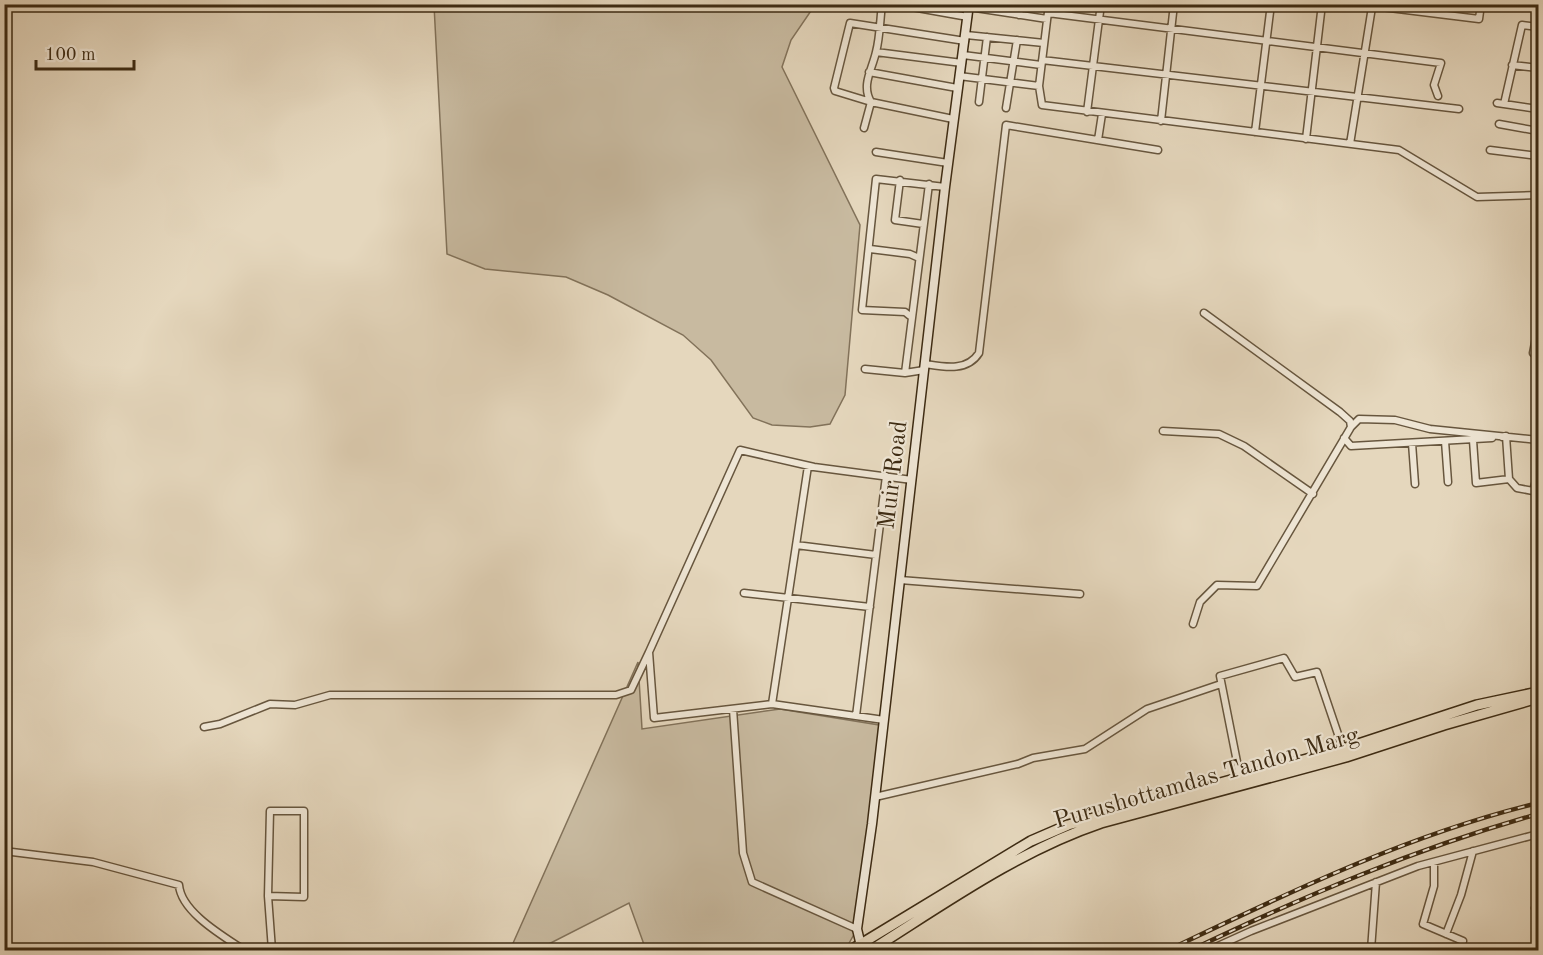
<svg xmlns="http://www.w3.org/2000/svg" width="1543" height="955" font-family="'Old Standard TT',serif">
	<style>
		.green { fill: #c8baa0; stroke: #82725a; stroke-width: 1.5 }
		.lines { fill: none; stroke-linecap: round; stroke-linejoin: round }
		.street-casing { stroke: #67563e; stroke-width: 9 }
		.secondary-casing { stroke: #3d2b13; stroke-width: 11 }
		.primary-casing { stroke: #3d2b13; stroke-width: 12 }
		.street { stroke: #eee5d4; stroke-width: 6 }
		.secondary { stroke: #eee5d4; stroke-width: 8 }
		.primary { stroke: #e5d7bd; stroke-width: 9 }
		.rail-casing { stroke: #3d2b13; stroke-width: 4.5 }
		.rail { stroke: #eee5d4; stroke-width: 2; stroke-dasharray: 7; stroke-linecap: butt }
		.labels { text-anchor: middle; stroke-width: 4.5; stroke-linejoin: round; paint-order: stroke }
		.street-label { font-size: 24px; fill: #3d2b13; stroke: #eee5d4 }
	</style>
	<rect width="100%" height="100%" fill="#e5d7bd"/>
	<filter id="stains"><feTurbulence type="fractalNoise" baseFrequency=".00333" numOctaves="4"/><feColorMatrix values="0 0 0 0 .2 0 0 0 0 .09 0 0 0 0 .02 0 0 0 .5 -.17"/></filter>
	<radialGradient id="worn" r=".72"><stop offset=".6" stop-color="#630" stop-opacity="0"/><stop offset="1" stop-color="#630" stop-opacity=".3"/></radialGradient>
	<path class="green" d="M434,5H815L791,40L782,67L860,225L845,395L830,424L810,427L772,425L753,418L711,360L683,335L608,295L566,277L485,269L447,254Z
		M638,662L642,729L780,709L879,725L857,929L848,945L839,950H646L629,903L537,950H510Z"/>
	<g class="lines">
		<g class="street-casing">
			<path id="street" d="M882,4C880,20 880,37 876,52C872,70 861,85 871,102L953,119
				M895,4L968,17
				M1357,4L1479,19L1481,4
				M969,7L1047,19
				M1048,13L1441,63L1434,85L1438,96
				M1019,15L1021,4
				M966,35L1044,43
				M876,52L962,63
				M963,55L1041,65
				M1042,60L1459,109
				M1512,65L1538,68
				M869,72L957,88
				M959,76L1039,86L1049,4
				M1039,86L1042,105L1399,150L1477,197L1538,195
				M979,102L987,37
				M1497,103L1538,109
				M1504,104L1522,25L1538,27
				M1006,108L1017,40
				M1087,112L1101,4
				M1161,121L1174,4
				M1499,124L1538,131
				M864,128L871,102L835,91L834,88L850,23L965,41
				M1255,132L1271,4
				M1306,139L1322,4
				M1098,140L1102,114
				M1350,144L1372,7
				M1490,150L1538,156
				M876,152L948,163
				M900,180L895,220L923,224
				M870,249L910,254L919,258
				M1204,313L1340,412L1350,421L1351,427
				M910,316L905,312L862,310L876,179L945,187
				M1538,327L1533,353L1538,358
				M925,364C944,367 967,372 979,353L1006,125L1158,150
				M865,369L905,373L924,370
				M905,373L929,184
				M1163,431L1219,434L1244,446L1313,494
				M1344,438L1351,446L1492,438
				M1473,440L1476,483L1509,479L1506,436L1502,437
				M1445,441L1448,482
				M1412,443L1415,484
				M1509,479L1517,488L1533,491L1537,477L1538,441
				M796,545L876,555
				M900,580L1080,594
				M744,593L870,607
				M1193,624L1200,602L1217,585L1257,586L1351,427L1359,419L1395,420L1430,429L1538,440
				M772,704L808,466
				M733,709L743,853L752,882L857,929
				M856,716L886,476
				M884,720L772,704L654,718L649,652L740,450L814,467L912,480
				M204,727L220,724L270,704L295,705L330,695H616L631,690L649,652
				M1240,777L1220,676L1284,658L1295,677L1317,672L1343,749
				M875,797L1018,764L1033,758L1085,749L1147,709L1221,684
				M4,851L93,862L179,885C181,912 223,936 244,950
				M1434,862V886L1423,924L1463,941L1459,950
				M268,896L304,897V811H270L268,896L272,950
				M1535,908L1538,901
				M1446,934L1461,895L1473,851
				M1209,950L1251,931L1418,866L1538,834
				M1371,950L1376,882"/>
		</g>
		<g class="secondary-casing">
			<path id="secondary" d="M862,950L857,929L872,824L945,187L969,4"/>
		</g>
		<g class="primary-casing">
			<path id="primary" d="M851,950L1031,841L1068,825L1343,749L1477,705L1538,692
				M871,950C944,904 1018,851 1101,823L1346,757L1444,725L1538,698"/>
		</g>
		<use href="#street" class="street"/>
		<use href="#secondary" class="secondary"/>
		<use href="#primary" class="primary"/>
		<g class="rail-casing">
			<path id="rail" d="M1168,950C1288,893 1409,834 1538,803
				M1191,950C1304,896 1417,848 1538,814"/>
		</g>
		<use href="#rail" class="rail"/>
	</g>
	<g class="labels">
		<g class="street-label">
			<text transform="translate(892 475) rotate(-83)" y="8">Muir Road</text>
			<text transform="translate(1206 777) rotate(-16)" y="8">Purushottamdas Tandon Marg</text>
		</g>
	</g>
	<rect width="1543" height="955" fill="none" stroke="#e5d7bd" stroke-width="24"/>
	<rect x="6" y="6" width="1531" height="943" fill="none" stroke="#3d2b13" stroke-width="3"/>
	<rect x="12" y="12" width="1519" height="931" fill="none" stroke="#3d2b13" stroke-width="1.5"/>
	<path d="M36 60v9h98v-9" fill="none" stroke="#3d2b13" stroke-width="3"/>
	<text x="45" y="60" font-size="18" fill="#3d2b13" stroke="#eee5d4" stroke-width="4.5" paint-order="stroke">100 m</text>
	<rect width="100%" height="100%" filter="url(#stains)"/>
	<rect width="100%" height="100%" fill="url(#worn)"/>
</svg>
